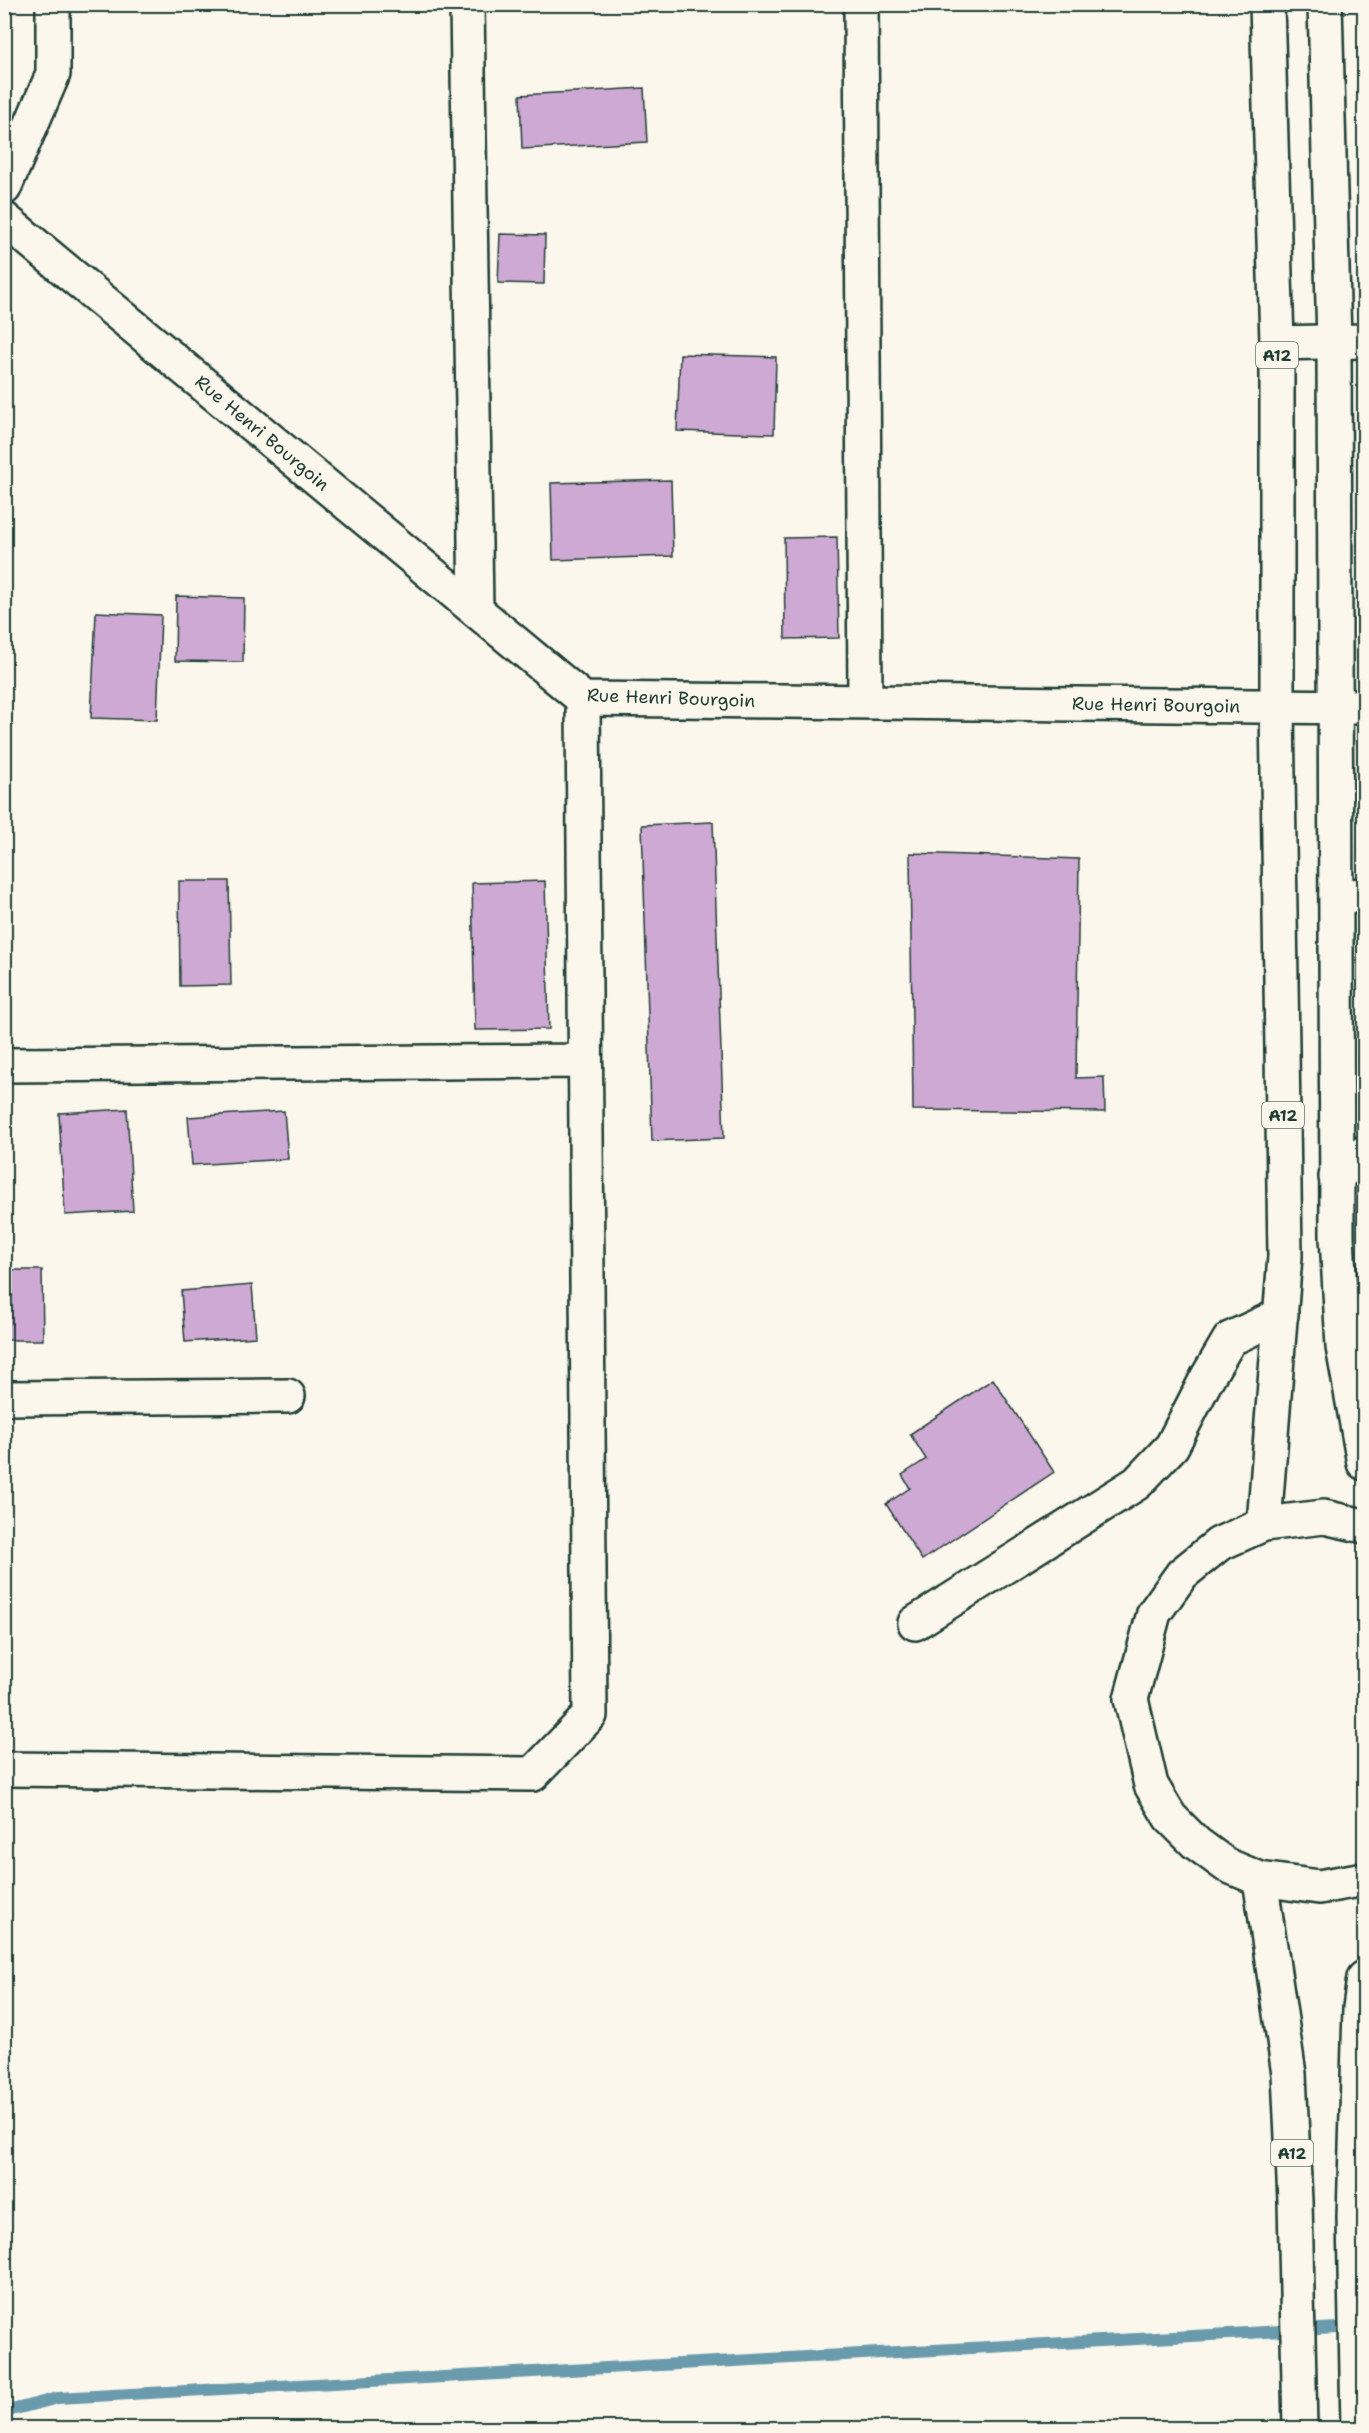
<svg xmlns="http://www.w3.org/2000/svg" width="1369" height="2433" font-family="'Shantell Sans',sans-serif">
	<style>
		.lines { fill: none; stroke-linecap: round; stroke-linejoin: round }
		.stream { stroke: #6b9bad; stroke-width: 12 }
		.building { fill: #cea9d3; stroke: #1f3d34; stroke-width: 1.5 }
		.minor-casing { stroke: #1f3d34; stroke-width: 38 }
		.major-casing { stroke: #1f3d34; stroke-width: 38 }
		.minor { stroke: #fbf7ec; stroke-width: 33 }
		.major { stroke: #fbf7ec; stroke-width: 33 }
		.labels { text-anchor: middle; stroke-width: 4.5; stroke-linejoin: round; paint-order: stroke }
		.shield { fill: #fbf7ec; stroke: #61756b; stroke-width: 1.5 }
		.shield-label { font-size: 16px; font-weight: bold; fill: #1f3d34 }
		.street-label { font-size: 18px; fill: #1f3d34; stroke: #fbf7ec }
	</style>
	<rect width="100%" height="100%" fill="#fbf7ec"/>
	<filter id="ink" filterUnits="userSpaceOnUse"><feTurbulence type="fractalNoise" baseFrequency=".0167" numOctaves="2"/><feDisplacementMap in="SourceGraphic" scale="12" xChannelSelector="R" yChannelSelector="G"/><feConvolveMatrix kernelMatrix="1 2 1 2 8 2 1 2 1" color-interpolation-filters="sRGB"/></filter>
	<g filter="url(#ink)">
		<g class="lines">
			<path class="stream" d="M4,2412L58,2398L1356,2327"/>
		</g>
		<path class="building" d="M644,88L647,142L522,149L520,95Z
			M500,234L545,235L544,284L498,283Z
			M680,354L776,357L774,434L677,431Z
			M671,480L673,556L553,560L551,483Z
			M837,537L839,638L785,639L784,538Z
			M176,596L244,598L243,662L175,661Z
			M96,612L161,615L157,720L91,718Z
			M713,822L724,1138L652,1141L642,825Z
			M910,853L1079,859L1076,1078L1104,1077L1105,1112L913,1110Z
			M179,881H229L231,985L180,986Z
			M545,881L549,1029L475,1030L472,883Z
			M127,1109L133,1211L65,1215L59,1113Z
			M284,1111L288,1159L192,1165L188,1117Z
			M4,1270H42L43,1340H4Z
			M252,1285L256,1337L185,1342L181,1291Z
			M993,1379L1054,1472L922,1560L886,1504L910,1488L902,1475L926,1459L910,1434Z"/>
		<g class="lines">
			<g class="minor-casing">
				<path id="minor" d="M467,4L476,610
					M861,4L865,702
					M4,188L53,74V4
					M4,219L583,699L1364,707
					M1277,343L1364,341
					M1336,895L1364,896
					M4,1065L585,1061
					M1336,1177L1364,1153
					M4,1398L288,1396
					M915,1623L1137,1483L1172,1446L1207,1378L1230,1339L1281,1315
					M4,1769L533,1774L590,1715L583,699"/>
			</g>
			<g class="major-casing">
				<path id="major" d="M1325,4L1334,342L1337,1237L1343,1347L1364,1463
					M1264,1524L1285,1256L1277,706V343L1267,4
					M1364,1526L1324,1517L1264,1524L1219,1544L1182,1574L1154,1613L1131,1699L1151,1785L1170,1817L1196,1843L1226,1865L1260,1879L1319,1887L1364,1879
					M1260,1879L1289,2074L1295,2201L1300,2428
					M1358,2428L1354,2217L1360,2008L1364,1978"/>
			</g>
			<use href="#minor" class="minor"/>
			<use href="#major" class="major"/>
		</g>
	</g>
	<g class="labels">
		<g class="shield">
			<rect x="1256" y="342" width="42" height="26" rx="4.5"/>
			<rect x="1262" y="1102" width="42" height="26" rx="4.5"/>
			<rect x="1271" y="2140" width="42" height="26" rx="4.5"/>
		</g>
		<g class="shield-label">
			<text x="1277" y="361">A12</text>
			<text x="1283" y="1121">A12</text>
			<text x="1292" y="2159">A12</text>
		</g>
		<g class="street-label">
			<text transform="translate(262 433) rotate(40)" y="6">Rue Henri Bourgoin</text>
			<text transform="translate(671 698) rotate(2)" y="6">Rue Henri Bourgoin</text>
			<text transform="translate(1156 705) rotate(1)" y="6">Rue Henri Bourgoin</text>
		</g>
	</g>
	<rect width="1369" height="2433" fill="none" stroke="#fbf7ec" stroke-width="24"/>
	<rect x="12" y="12" width="1345" height="2409" fill="none" stroke="#1f3d34" stroke-width="2" filter="url(#ink)"/>
</svg>
